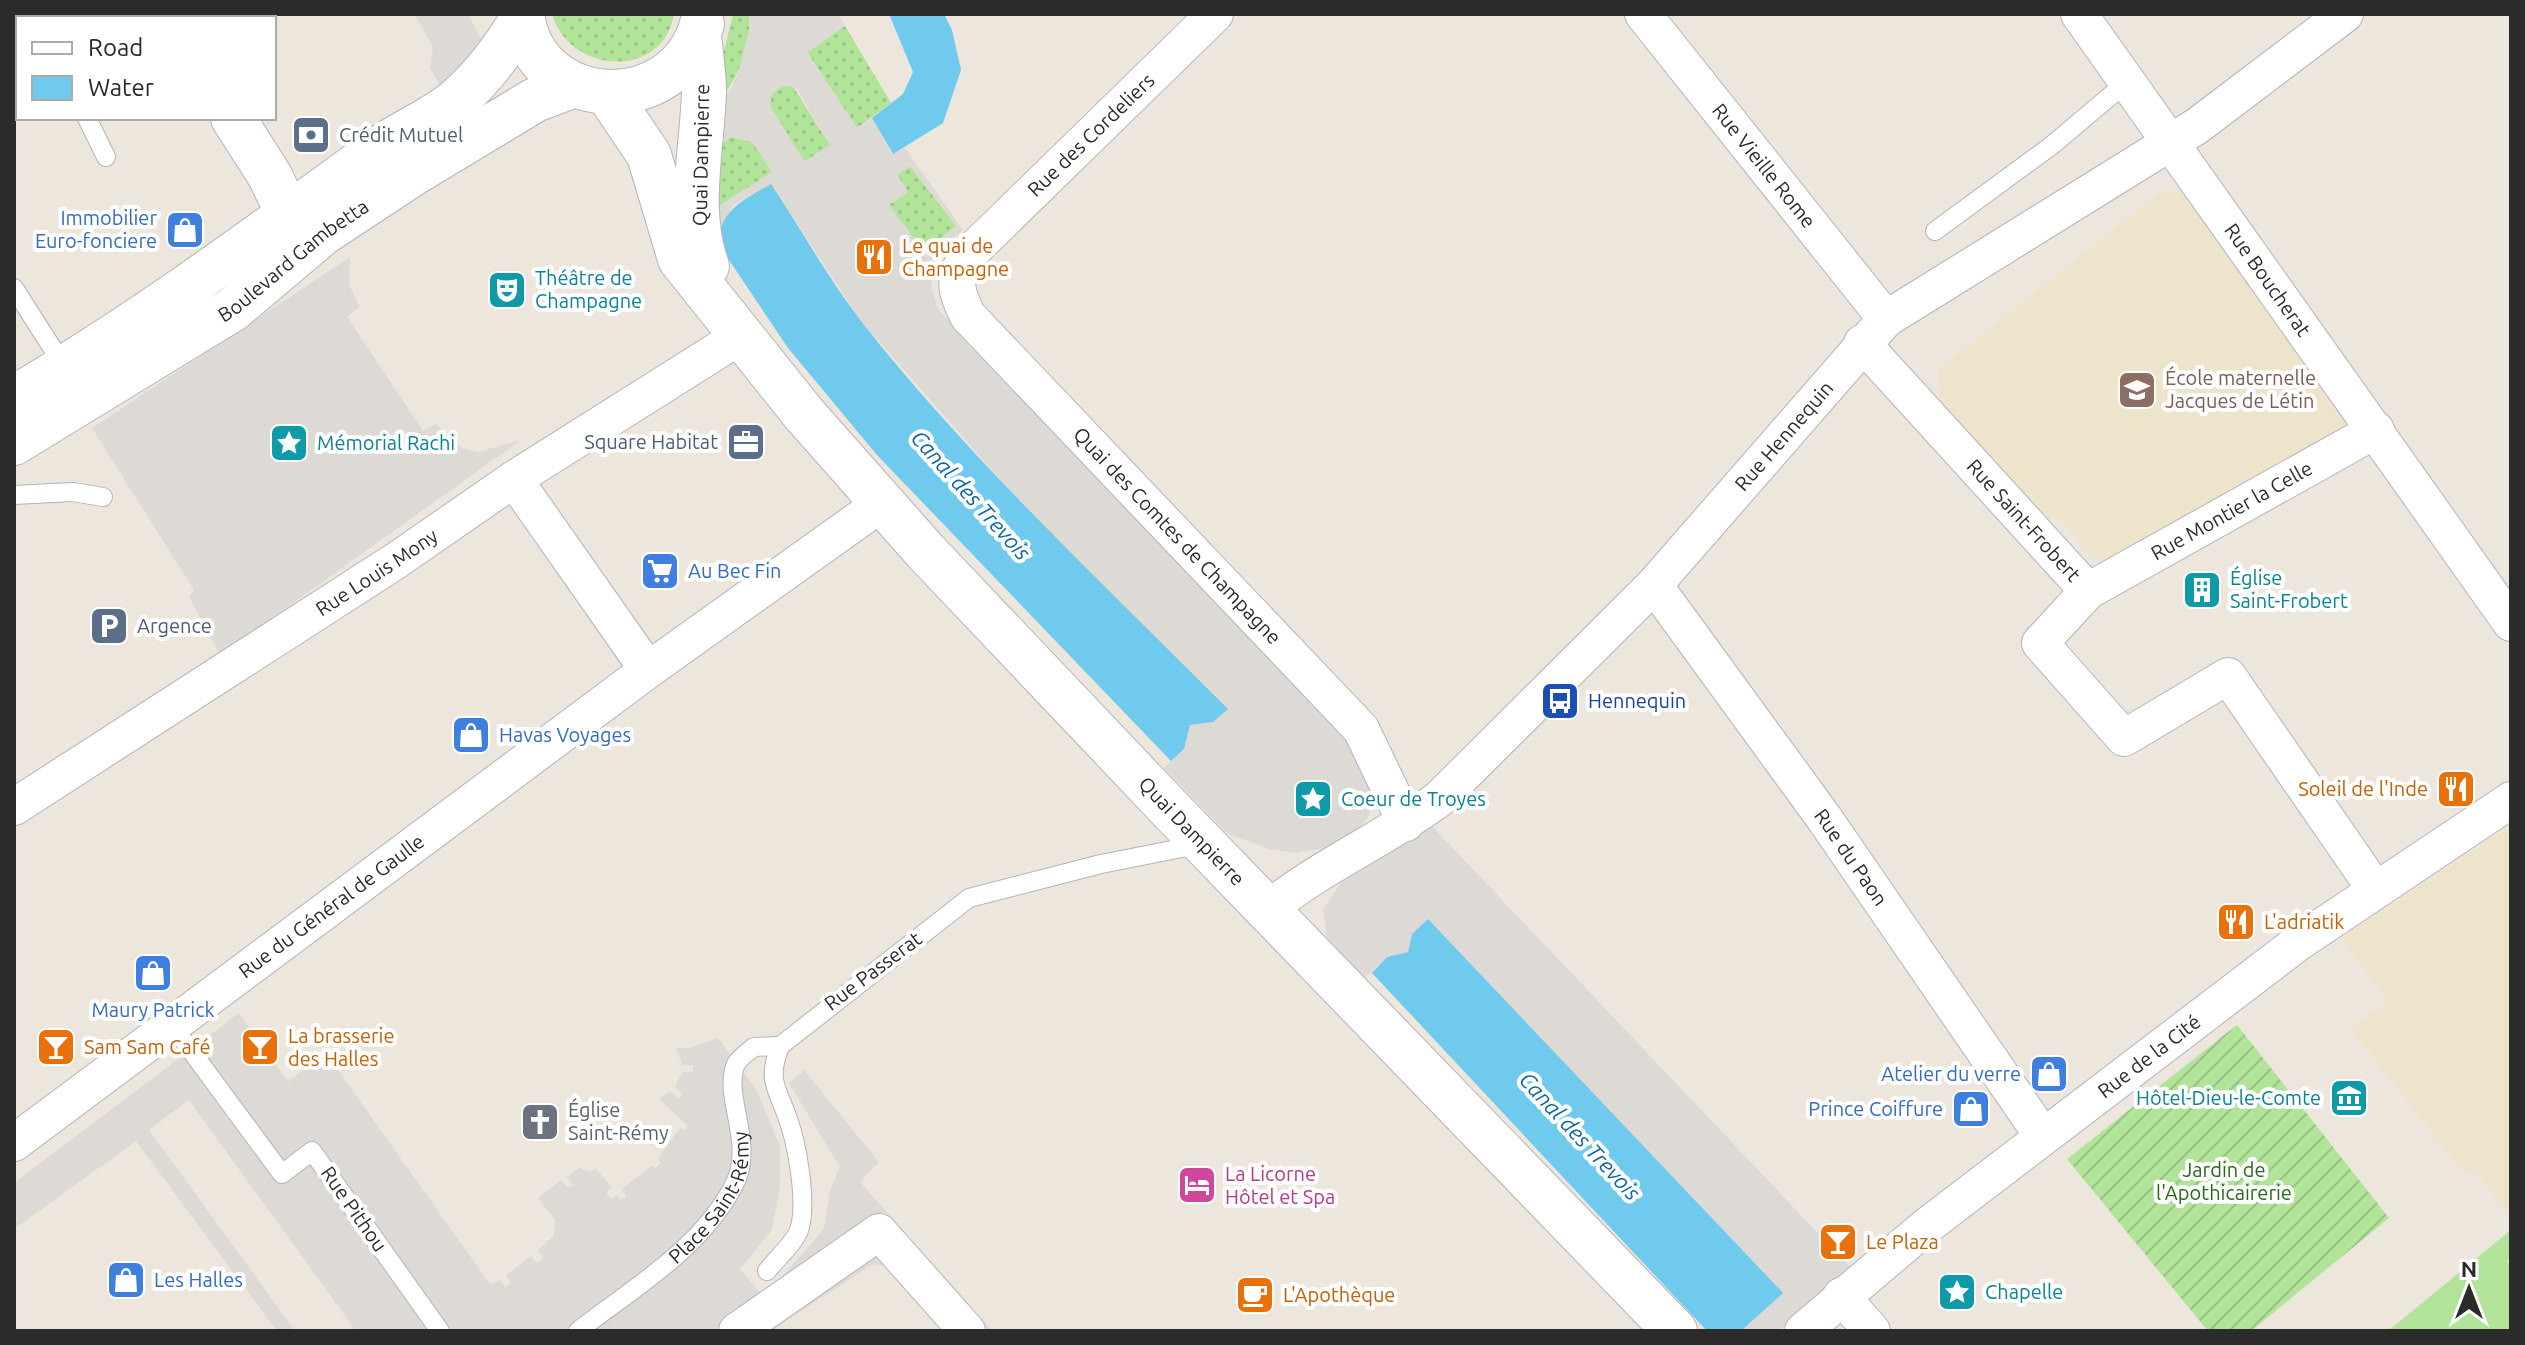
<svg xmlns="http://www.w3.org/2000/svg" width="2525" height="1345" font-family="Ubuntu,sans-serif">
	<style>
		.education { fill: #eee4cc }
		.grass { fill: url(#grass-dots) }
		.park { fill: #b1e399 }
		.garden { fill: url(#garden-furrows) }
		.plaza { fill: #ddd9d4; fill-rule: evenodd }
		.water { fill: #70caee }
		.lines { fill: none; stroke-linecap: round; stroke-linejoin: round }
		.lane-casing { stroke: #b1b3be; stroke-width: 20 }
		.street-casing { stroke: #b1b3be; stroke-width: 38 }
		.secondary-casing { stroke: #b1b3be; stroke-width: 46 }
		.lane { stroke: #fff; stroke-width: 18 }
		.street { stroke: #fff; stroke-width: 36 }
		.secondary { stroke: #fff; stroke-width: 44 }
		.labels { text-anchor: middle; stroke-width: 8; stroke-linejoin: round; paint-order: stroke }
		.service-label { font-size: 20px; fill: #4e5e75; stroke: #fff; text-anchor: start }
		.street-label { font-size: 20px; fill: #2b2b2b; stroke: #fff }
		.shop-label { font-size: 20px; fill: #366cbe; stroke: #fff; text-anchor: end }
		.food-label { font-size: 20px; fill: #c56008; stroke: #fff; text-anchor: start }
		.culture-label { font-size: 20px; fill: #0d838f; stroke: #fff; text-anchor: start }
		.education-label { font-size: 20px; fill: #785e54; stroke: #fff; text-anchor: start }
		.transit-label { font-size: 20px; fill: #164399; stroke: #fff; text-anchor: start }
		.worship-label { font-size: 20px; fill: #5b616d; stroke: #fff; text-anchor: start }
		.park-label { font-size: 20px; fill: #29681a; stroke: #fff }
		.hotel-label { font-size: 20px; fill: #b23c85; stroke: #fff; text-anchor: start }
		.water-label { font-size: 22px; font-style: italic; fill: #0e679b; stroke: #fff }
	</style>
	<defs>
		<pattern id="grass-dots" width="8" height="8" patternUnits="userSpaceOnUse" patternTransform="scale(2)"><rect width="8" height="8" fill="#b1e399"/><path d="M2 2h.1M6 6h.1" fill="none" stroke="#98c384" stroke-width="1.8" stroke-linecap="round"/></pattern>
		<pattern id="garden-furrows" width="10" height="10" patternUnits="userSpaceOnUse" patternTransform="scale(2)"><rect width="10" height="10" fill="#b1e399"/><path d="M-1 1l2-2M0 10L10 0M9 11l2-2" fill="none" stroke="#98c384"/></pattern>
	</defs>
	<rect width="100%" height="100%" fill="#ece6dd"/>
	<path class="education" d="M2163,190L2187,193L2357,418L2116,564L2096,558L2054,515L2048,520L1940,410L1938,370Z
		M2511,826V1216L2472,1169L2465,1175L2351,1029L2387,1002L2342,937Z"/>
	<path class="grass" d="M552,14H674C663,80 570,75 552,14Z
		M733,14H749C752,43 738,81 718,102L719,72Z
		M845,26L891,103L857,128L807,52Z
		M792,85L830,145L804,162L770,106C769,91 779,84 792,85Z
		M730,137L753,142L772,172L716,208L719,146Z
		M910,166L956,226L924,252L889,205L908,192L897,175Z"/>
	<path class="park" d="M2511,1230V1258L2507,1261L2511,1266V1331H2388Z"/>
	<path class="garden" d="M2237,1025L2389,1218L2251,1331H2208L2067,1159Z"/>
	<path class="plaza" d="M414,14H468L482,40L444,93L430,68L433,47Z
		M749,14H838L845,26L807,53L857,128L872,118L892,154L905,148L963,230L937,254L931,286L938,309L1353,736L1372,780L1373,800L1369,816L1354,834L1324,848L1295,853L1270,849L1228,834L1164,768L1184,749L1190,725L1213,722L861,321L771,184L732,206L719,240L712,177L718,102L731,89L739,70L750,26ZM785,85L797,89L830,145L805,162L770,106L772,93ZM730,137L752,142L772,172L717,207L719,146ZM910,166L956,226L924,252L889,205L908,192L897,175Z
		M350,257L349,285L360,307L347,317L423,431L436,424L461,448L478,452L521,440L220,655L189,597L194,590L92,428Z
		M1431,825L1853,1270L1778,1331H1741L1782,1293L1428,919L1412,934L1408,952L1387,957L1364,979L1327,937L1323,910L1346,875Z
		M239,1013L288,1082L325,1052L490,1284L500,1280L505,1288L511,1283L506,1275L531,1256L537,1263L543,1259L538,1250L554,1236L555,1220L538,1198L561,1180L568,1188L573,1185L567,1177L579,1168L590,1172L595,1168L612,1187L606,1192L611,1199L617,1195L621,1200L626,1196L622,1189L652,1165L655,1168L661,1163L658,1158L680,1128L684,1131L688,1126L659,1099L670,1091L678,1098L682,1094L675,1087L682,1072H693V1065H682L676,1048H689L718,1038L756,1089L780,1146V1187L772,1230L740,1269L764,1297L824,1229L830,1190L840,1167L789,1083L804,1070L879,1162L860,1182L992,1331H942L890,1267L873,1264L771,1331H356L189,1100L149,1130L295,1331H277L136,1141L14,1229V1183Z"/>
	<path class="water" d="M889,14H944L952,30L961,70L943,123L893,154L872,118L903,94L913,72Z
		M771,184C801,229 828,278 861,321C971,461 1103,583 1228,709L1213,722L1190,725L1184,749L1171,761L877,455L788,348L723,251C711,214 744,200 771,184Z
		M1428,919L1783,1293L1741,1331H1707L1372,973L1387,957L1408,952L1412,934Z"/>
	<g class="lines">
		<g class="lane-casing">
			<g id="lane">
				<path d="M133,18L141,14"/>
				<path d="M14,69L18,67"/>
				<path d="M87,118L106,157"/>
				<path d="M1935,231L2051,146L2128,81"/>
				<path d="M14,288L65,368"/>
				<path d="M14,495L73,492L103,497"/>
				<path d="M172,1025L282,1174L312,1151L440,1331"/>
				<path d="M767,1271C776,1259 797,1241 800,1227C807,1199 797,1143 787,1116C776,1086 767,1080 780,1046L969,898L1101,864L1202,844"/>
				<path id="s1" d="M578,1331C633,1288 701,1249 734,1185C756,1144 722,1096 736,1064C739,1058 748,1052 754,1047L780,1046"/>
			</g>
		</g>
		<g class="street-casing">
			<g id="street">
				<path id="s2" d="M1215,14L967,256C952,279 956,293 968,316L1361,729L1406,823"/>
				<path id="s3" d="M1643,14L1886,319"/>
				<path id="s4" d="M2079,14L2511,623"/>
				<path id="s5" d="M1862,343L2088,591"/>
				<path d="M514,479L648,670"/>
				<path id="s6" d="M1654,585L1824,818L2042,1135"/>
				<path id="s7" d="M14,807L397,560L514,479L739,337"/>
				<path id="s8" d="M2375,889L2228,676L2124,738L2040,643L2088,591L2376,430"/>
				<path id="s9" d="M1267,910C1321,866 1383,840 1439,799L1654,585L1886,319L2197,126L2345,14"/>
				<path id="s10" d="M14,1143L648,670L882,503"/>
				<path d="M1841,1296L1872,1331"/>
				<path d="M737,1331L879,1232L967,1331"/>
				<path id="s11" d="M1803,1331L1928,1225L2299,942L2511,800"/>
			</g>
		</g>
		<g class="secondary-casing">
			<g id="secondary">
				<path d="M166,14L168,18"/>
				<path d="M522,14C534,113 676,119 702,24"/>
				<path d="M699,36C701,54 704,73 704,92C702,150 687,211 707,266"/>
				<path id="s12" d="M608,94L649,155L680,259L804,414L926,552L1170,809L1675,1331"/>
				<path d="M233,118L270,176L289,216"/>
				<path d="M14,398C140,324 258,237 376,151C401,132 434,120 458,99C484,76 504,49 522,19"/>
				<path id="s13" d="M14,443L233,309L323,233L414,173L535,100L575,85"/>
			</g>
		</g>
		<use href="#lane" class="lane"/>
		<use href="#street" class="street"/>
		<use href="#secondary" class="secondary"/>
	</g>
	<defs>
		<g id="bank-square" transform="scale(2)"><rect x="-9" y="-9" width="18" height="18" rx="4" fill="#5c6f8a" stroke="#fff"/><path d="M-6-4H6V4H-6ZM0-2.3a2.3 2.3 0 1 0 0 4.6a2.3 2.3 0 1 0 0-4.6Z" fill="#fff"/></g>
		<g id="shop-square" transform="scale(2)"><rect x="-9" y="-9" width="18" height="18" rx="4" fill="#3f7fe0" stroke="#fff"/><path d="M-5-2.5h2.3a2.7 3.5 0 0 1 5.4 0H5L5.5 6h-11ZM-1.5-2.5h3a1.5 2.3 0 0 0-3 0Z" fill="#fff"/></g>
		<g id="restaurant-square" transform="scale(2)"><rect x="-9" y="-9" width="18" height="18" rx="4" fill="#e8710a" stroke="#fff"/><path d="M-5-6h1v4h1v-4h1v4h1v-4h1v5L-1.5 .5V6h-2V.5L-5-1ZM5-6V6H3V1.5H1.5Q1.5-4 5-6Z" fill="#fff"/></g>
		<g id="theatre-square" transform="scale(2)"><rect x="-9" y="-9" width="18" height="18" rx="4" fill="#0f9aa8" stroke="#fff"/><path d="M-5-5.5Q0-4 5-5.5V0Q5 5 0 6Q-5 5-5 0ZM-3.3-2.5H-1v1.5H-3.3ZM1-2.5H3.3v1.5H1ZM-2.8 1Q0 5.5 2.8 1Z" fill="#fff"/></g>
		<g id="school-square" transform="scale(2)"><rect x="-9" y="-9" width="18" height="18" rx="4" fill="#8d6e63" stroke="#fff"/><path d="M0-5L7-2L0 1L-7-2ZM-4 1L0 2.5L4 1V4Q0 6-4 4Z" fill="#fff"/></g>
		<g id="office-square" transform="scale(2)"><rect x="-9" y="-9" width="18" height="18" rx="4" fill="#5c6f8a" stroke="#fff"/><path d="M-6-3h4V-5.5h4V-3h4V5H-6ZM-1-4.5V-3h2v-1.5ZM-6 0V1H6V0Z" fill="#fff"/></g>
		<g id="sight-square" transform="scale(2)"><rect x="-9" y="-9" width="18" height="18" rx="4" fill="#0f9aa8" stroke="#fff"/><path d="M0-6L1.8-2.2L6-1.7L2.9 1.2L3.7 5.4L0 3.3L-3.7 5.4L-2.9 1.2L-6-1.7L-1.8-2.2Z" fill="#fff"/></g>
		<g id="supermarket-square" transform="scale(2)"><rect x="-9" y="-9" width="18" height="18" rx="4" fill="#3f7fe0" stroke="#fff"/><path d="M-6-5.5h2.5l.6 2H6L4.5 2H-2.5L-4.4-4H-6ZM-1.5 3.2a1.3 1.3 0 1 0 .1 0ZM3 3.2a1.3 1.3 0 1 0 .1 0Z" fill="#fff"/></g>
		<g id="building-square" transform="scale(2)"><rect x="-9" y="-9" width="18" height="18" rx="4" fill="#0f9aa8" stroke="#fff"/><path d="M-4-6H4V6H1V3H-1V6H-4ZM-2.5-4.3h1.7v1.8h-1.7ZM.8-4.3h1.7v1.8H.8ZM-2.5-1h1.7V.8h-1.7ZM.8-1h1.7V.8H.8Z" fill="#fff"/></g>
		<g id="parking-square" transform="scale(2)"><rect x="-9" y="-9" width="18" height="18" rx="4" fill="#5c6f8a" stroke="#fff"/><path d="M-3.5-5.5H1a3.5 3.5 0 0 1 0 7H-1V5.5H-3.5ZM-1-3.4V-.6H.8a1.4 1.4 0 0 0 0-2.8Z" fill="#fff"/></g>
		<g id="bus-square" transform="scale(2)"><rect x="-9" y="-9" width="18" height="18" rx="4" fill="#1a4fb4" stroke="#fff"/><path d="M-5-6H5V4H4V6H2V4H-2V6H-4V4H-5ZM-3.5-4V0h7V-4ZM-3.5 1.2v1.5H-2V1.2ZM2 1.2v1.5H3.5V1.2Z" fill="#fff"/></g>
		<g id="bar-square" transform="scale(2)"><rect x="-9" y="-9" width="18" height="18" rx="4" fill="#e8710a" stroke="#fff"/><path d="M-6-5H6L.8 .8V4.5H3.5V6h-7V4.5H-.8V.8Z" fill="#fff"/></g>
		<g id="museum-square" transform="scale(2)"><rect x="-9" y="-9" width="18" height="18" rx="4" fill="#0f9aa8" stroke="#fff"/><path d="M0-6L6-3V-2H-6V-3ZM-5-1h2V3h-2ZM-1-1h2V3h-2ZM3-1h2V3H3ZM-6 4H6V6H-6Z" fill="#fff"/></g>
		<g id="church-square" transform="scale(2)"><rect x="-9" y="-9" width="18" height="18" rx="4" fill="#6b7280" stroke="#fff"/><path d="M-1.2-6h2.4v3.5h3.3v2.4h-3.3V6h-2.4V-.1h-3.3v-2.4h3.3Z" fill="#fff"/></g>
		<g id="hotel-square" transform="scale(2)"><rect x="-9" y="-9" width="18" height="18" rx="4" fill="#d1479c" stroke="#fff"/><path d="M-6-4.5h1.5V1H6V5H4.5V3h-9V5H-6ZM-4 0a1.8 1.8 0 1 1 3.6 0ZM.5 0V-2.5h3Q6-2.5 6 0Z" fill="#fff"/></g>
		<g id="cafe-square" transform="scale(2)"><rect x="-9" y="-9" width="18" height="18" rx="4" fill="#e8710a" stroke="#fff"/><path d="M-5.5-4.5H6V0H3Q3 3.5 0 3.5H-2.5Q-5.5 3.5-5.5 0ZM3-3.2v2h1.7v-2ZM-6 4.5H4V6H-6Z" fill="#fff"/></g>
	</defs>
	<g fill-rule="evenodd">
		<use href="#bank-square" x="311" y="135"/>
		<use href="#shop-square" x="185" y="230"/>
		<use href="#restaurant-square" x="874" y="257"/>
		<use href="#theatre-square" x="507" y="290"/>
		<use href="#school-square" x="2137" y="390"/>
		<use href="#office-square" x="746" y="442"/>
		<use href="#sight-square" x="289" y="443"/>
		<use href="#supermarket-square" x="660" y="571"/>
		<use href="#building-square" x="2202" y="590"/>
		<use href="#parking-square" x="109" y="626"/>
		<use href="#bus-square" x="1560" y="701"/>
		<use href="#shop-square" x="471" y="735"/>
		<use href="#restaurant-square" x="2456" y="789"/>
		<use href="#sight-square" x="1313" y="799"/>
		<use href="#restaurant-square" x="2236" y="922"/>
		<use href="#shop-square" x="153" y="973"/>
		<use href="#bar-square" x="56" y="1047"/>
		<use href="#bar-square" x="260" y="1047"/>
		<use href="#shop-square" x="2049" y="1074"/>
		<use href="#museum-square" x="2349" y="1098"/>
		<use href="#shop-square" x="1971" y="1109"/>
		<use href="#church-square" x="540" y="1122"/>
		<use href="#hotel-square" x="1197" y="1185"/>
		<use href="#bar-square" x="1838" y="1242"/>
		<use href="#shop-square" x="126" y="1280"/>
		<use href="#sight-square" x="1957" y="1292"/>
		<use href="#cafe-square" x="1255" y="1295"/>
	</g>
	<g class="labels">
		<g class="service-label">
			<text x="339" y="142">Crédit Mutuel</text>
			<text x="718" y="449" text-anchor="end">Square Habitat</text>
			<text x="137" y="633">Argence</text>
		</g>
		<g class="street-label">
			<text transform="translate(1091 135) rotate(-44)" y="7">Rue des Cordeliers</text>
			<text transform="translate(701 155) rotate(-89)" y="7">Quai Dampierre</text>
			<text dy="7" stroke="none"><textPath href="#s3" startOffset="194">Rue Vieille Rome</textPath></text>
			<text dy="7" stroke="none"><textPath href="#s13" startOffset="334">Boulevard Gambetta</textPath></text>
			<text dy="7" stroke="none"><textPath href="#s4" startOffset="326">Rue Boucherat</textPath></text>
			<text dy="7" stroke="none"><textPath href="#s9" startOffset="706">Rue Hennequin</textPath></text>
			<text dy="7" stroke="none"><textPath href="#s8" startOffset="742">Rue Montier la Celle</textPath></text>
			<text dy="7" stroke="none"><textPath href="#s5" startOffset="240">Rue Saint-Frobert</textPath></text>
			<text dy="7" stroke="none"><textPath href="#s2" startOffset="714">Quai des Comtes de Champagne</textPath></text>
			<text dy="7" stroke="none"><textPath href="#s7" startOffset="432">Rue Louis Mony</textPath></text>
			<text dy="7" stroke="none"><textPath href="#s12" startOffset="950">Quai Dampierre</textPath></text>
			<text dy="7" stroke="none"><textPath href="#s6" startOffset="336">Rue du Paon</textPath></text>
			<text dy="7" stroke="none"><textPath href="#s10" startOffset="396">Rue du Général de Gaulle</textPath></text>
			<text transform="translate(873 971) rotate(-37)" y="7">Rue Passerat</text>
			<text dy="7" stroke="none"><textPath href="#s11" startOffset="442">Rue de la Cité</textPath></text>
			<text dy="7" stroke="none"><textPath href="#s1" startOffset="194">Place Saint-Rémy</textPath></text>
			<text transform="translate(354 1209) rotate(55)" y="7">Rue Pithou</text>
		</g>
		<g class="shop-label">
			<text x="157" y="225">Immobilier<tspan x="157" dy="23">Euro-fonciere</tspan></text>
			<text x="688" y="578" text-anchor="start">Au Bec Fin</text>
			<text x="499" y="742" text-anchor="start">Havas Voyages</text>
			<text x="153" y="1017" text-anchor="middle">Maury Patrick</text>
			<text x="2021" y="1081">Atelier du verre</text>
			<text x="1943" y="1116">Prince Coiffure</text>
			<text x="154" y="1287" text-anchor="start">Les Halles</text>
		</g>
		<g class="food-label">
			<text x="902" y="253">Le quai de<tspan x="902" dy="23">Champagne</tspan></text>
			<text x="2428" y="796" text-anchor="end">Soleil de l'Inde</text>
			<text x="2264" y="929">L'adriatik</text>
			<text x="288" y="1043">La brasserie<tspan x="288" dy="23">des Halles</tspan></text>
			<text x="84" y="1054">Sam Sam Café</text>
			<text x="1866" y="1249">Le Plaza</text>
			<text x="1283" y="1302">L'Apothèque</text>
		</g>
		<g class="culture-label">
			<text x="535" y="285">Théâtre de<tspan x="535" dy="23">Champagne</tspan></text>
			<text x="317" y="450">Mémorial Rachi</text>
			<text x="2230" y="585">Église<tspan x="2230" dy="23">Saint-Frobert</tspan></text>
			<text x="1341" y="806">Coeur de Troyes</text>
			<text x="2321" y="1105" text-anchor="end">Hôtel-Dieu-le-Comte</text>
			<text x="1985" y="1299">Chapelle</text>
		</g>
		<g class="education-label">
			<text x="2165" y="385">École maternelle<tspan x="2165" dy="23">Jacques de Létin</tspan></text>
		</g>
		<g class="transit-label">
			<text x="1588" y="708">Hennequin</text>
		</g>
		<g class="worship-label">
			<text x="568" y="1117">Église<tspan x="568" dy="23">Saint-Rémy</tspan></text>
		</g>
		<g class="park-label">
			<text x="2224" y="1177">Jardin de<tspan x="2224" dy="23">l'Apothicairerie</tspan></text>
		</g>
		<g class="hotel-label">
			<text x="1225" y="1181">La Licorne<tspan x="1225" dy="23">Hôtel et Spa</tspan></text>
		</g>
		<g class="water-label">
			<text transform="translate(971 495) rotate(48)" y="8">Canal des Trevois</text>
			<text transform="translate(1580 1136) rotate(47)" y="8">Canal des Trevois</text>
		</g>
	</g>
	<rect width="2525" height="1345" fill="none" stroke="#2b2b2b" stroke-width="32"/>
	<rect x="16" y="16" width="260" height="104" fill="#ffffff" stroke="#aaaaaa" stroke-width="2"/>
	<rect x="32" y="42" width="40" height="12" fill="#ffffff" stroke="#aaaaaa" stroke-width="2"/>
	<text x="88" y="56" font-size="24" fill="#2b2b2b">Road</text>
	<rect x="32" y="76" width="40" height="24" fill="#70caee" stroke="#aaaaaa" stroke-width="2"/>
	<text x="88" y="96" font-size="24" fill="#2b2b2b">Water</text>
	<g transform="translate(2469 1289)" stroke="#ffffff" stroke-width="6" paint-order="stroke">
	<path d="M0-6L14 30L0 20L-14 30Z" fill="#2b2b2b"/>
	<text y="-12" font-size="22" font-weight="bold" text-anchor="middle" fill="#2b2b2b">N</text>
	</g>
</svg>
